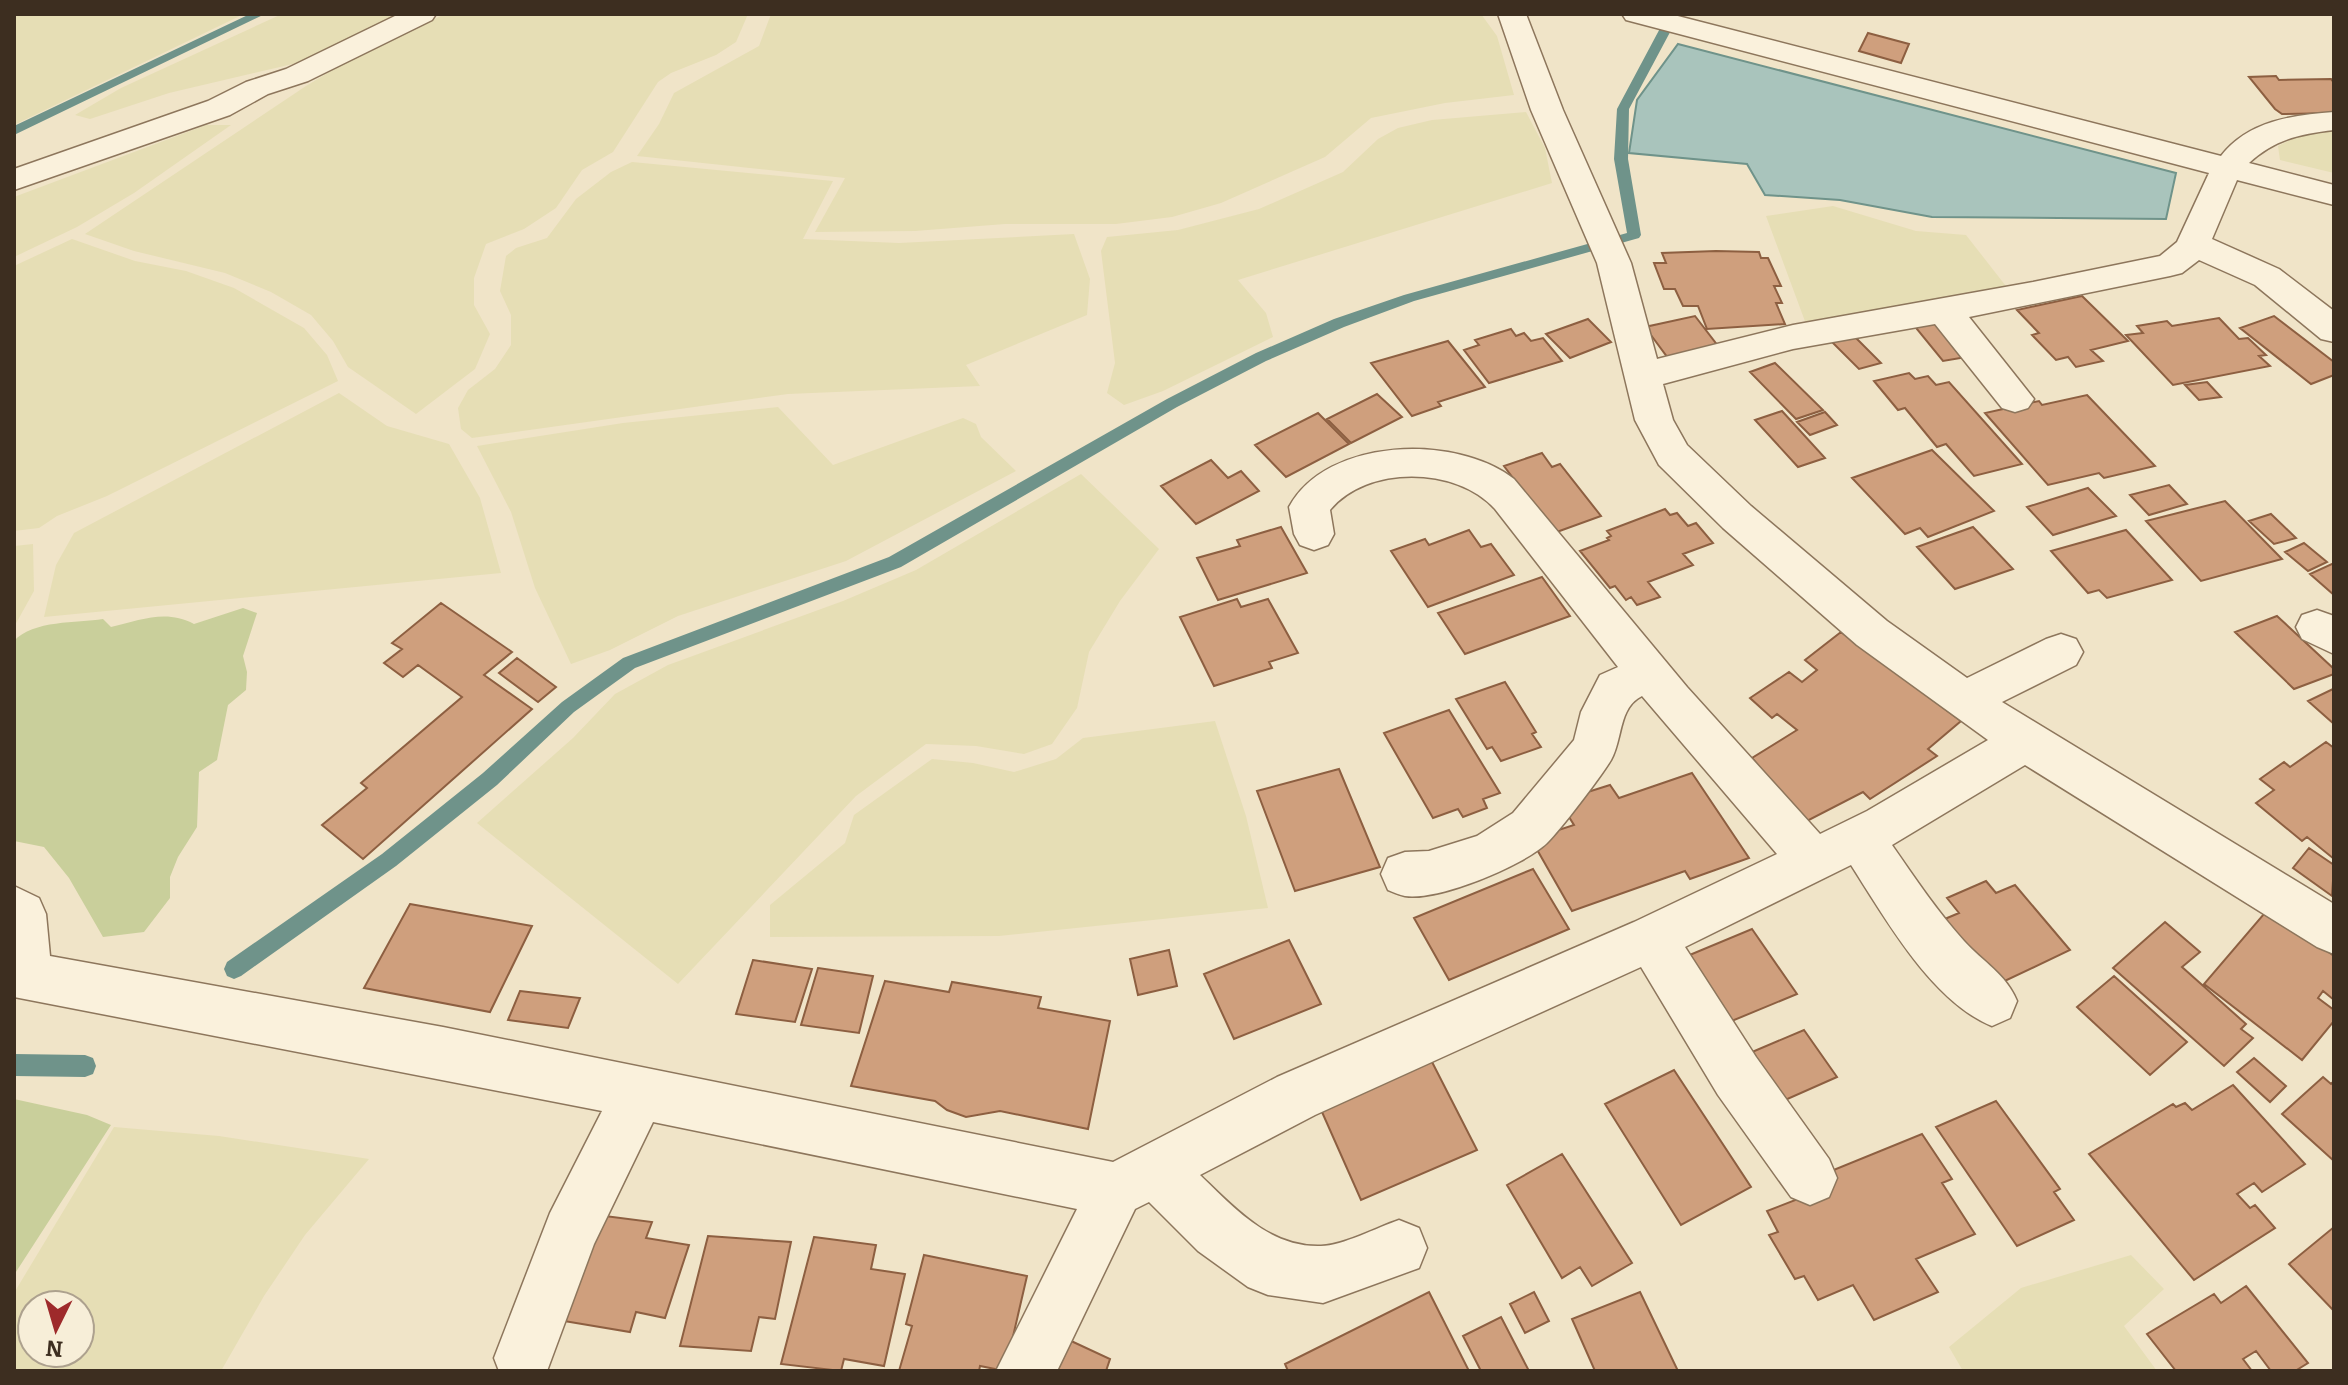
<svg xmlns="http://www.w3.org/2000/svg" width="2348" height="1385" font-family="Bitter,serif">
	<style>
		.farmland { fill: #e6deb5; fill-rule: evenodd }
		.green { fill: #c9cf9b }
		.water { fill: #a9c4bc; stroke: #6f938a; stroke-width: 2 }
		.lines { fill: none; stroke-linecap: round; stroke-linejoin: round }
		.stream { fill: #6f938a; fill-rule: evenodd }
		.building { fill: #cf9f7d; stroke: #8d5f41; stroke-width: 2 }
		.minor-casing { stroke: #8d765c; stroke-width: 3 }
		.minor { fill: #faf1dc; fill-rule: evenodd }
	</style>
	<rect width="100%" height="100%" fill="#f0e4c8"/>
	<path class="farmland" d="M14,14H244L14,125Z
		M282,14H406L297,63L169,93L90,119L75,115L121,88Z
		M445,14H748L736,42L716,55L671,73L658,82L613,152L582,170L556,208L524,229L486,244L474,278V305L490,334L475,369L416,414L348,367L333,341L311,315L271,292L225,273L134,251L85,234L306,86L359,54Z
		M771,14H1481L1497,36L1514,95L1445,103L1371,118L1325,157L1221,203L1172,217L1116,224H1005L915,231L815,232L845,178L637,156L659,124L674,93L759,46Z
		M1526,112L1545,148L1552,183L1238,280L1266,313L1273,337L1163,391L1124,405L1107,393L1115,363L1101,251L1107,237L1178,230L1259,209L1343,172L1378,139L1398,128L1432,120Z
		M206,125H231L134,193L77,227L14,257V197Z
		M2334,129V173L2280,160L2278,146L2308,131Z
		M632,162L833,181L803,239L899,243L1074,234L1090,279L1087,315L966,365L980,386L788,394L472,438L461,429L458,408L468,390L495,369L511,345V315L500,291L506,256L516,248L547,238L576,199L611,172Z
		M1833,206L1916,231L1966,235L2009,290L1806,324L1766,216Z
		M72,239L135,261L186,271L234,288L304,328L327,355L338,381L107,496L57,516L39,528L14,531V266Z
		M339,393L387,426L449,444L480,498L501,573L44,617L56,565L74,533Z
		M778,407L833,465L963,418L976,424L981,437L1016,471L846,561L678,616L610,650L571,664L535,588L511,512L477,446L623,423Z
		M1081,474L1159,549L1120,601L1089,652L1077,708L1052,744L1024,754L976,746L926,744L856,796L678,984L477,823L573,738L615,694L668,665L843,601L916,570Z
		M33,544L34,591L14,627V546Z
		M1215,721L1246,816L1268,908L999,936L770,937V905L845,843L854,815L932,759L973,763L1014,772L1056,759L1083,738Z
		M114,1127L219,1136L369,1159L305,1235L264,1296L221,1371H14V1293ZM32,1305H80V1353H32Z
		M2131,1255L2164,1289L2124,1326L2157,1371H1963L1949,1347L2021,1288Z"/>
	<path class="green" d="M243,608L257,613L243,656L247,672L246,690L228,705L217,760L199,772L197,827L178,857L170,877V898L144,932L103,937L69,878L44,847L14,841V641C33,620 77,623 103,619L111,627C141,620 166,609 194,624Z
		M14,1099L87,1115L111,1125L14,1275Z"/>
	<path class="water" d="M1678,44L2176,173L2166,219L1932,217L1840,200L1765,195L1747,164L1629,153L1637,100Z"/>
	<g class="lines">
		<path class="stream" d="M250,14H265L14,135V126Z
			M1671,14H1686L1676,21L1629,109L1628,159L1641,235L1639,238L1414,301L1344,327L1266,361L1177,407L901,567L635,668L574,712L497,785L396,866L241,976L234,979L227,976L224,969L227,962L382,854L483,773L562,702L623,658L889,557L1167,399L1256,353L1334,319L1404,295L1627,233L1614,159L1617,109L1665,19Z
			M14,1054L85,1055L93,1058L96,1066L93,1074L85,1077L14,1076Z"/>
	</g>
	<path class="building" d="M1868,33L1909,44L1901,63L1859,51Z
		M2276,76L2279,80L2331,79L2334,83V113L2282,114L2275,109L2249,77Z
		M1716,251L1759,252L1761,258H1768L1781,286H1774L1782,303H1776L1785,324L1707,329L1698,306H1683L1675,289H1664L1654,263H1666L1662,253Z
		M2082,296L2128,341L2091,350L2103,361L2076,367L2068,357L2056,360L2032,335L2039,333L2017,310Z
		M1695,316L1718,346L1668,358L1645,327Z
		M2274,316L2334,362V375L2311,384L2240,328Z
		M1941,318L1972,356L1943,361L1912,323Z
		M2219,318L2239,339L2248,338L2266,355L2259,356L2270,366L2173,385L2126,335L2143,333L2137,326L2167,321L2172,326Z
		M1588,319L1611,342L1570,358L1546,334Z
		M1511,329L1516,336L1524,333L1531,341L1543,338L1562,361L1489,383L1464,350L1479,345L1475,340Z
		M1850,332L1881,363L1859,369L1828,338Z
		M1448,341L1485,387L1438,402L1441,406L1412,416L1371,363Z
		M1775,363L1823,410L1796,419L1750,372Z
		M1909,373L1915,379L1928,376L1936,385L1949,382L2022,464L1974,476L1946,444L1937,447L1905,408L1898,410L1874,381Z
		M2207,382L2221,397L2199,400L2185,385Z
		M1377,394L1402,417L1351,443L1327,419Z
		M2087,395L2155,466L2104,478L2099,473L2048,485L1985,413L2039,401L2042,405Z
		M1782,411L1825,458L1798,467L1755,420Z
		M1825,412L1837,425L1810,435L1797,422Z
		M1318,413L1349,444L1286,477L1255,445Z
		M1932,450L1994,511L1928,537L1920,528L1905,534L1852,478Z
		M1542,453L1552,467L1560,464L1601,516L1554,533L1504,466Z
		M1211,460L1228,478L1241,471L1259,491L1196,524L1161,486Z
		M2169,485L2187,504L2149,515L2130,495Z
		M2088,488L2116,516L2053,535L2027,507Z
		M2225,501L2282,559L2201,581L2146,521Z
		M1665,509L1670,515L1677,513L1688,526L1696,523L1713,543L1683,554L1693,565L1648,582L1660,597L1637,605L1631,597L1626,600L1615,586L1610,588L1580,551L1609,540L1607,538L1611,536L1607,531Z
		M2271,514L2296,538L2274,544L2249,521Z
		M1281,527L1307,573L1218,600L1197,558L1240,546L1237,540Z
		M1973,527L2013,569L1955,589L1917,547Z
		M1469,530L1481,547L1491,544L1514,575L1428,607L1391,551L1425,539L1429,545Z
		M2126,530L2172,580L2107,598L2099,590L2088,593L2051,551Z
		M2304,543L2327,562L2308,571L2285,552Z
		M2334,563V595L2310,574Z
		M1542,577L1570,616L1465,654L1438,613Z
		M1237,599L1241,607L1268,599L1298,653L1269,662L1272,668L1214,686L1180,617Z
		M441,603L512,652L484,675L532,709L363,859L322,825L367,788L361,783L462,697L418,665L403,677L384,663L402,649L392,643Z
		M2277,616L2334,669V674L2294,689L2235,632Z
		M1841,632L1961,721L1928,749L1937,756L1870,799L1863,792L1805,822L1752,758L1797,730L1777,714L1772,718L1750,698L1789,672L1802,682L1817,670L1805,660Z
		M517,658L556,687L538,702L499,673Z
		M1505,682L1536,732L1532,734L1541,747L1501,761L1492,747L1487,749L1456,699Z
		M2333,689L2334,690V724L2308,701Z
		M1449,710L1500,793L1483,799L1487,808L1463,817L1458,809L1433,818L1384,733Z
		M2326,742L2334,748V859L2307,837L2302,841L2256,803L2274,790L2260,779L2284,762L2290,767Z
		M1339,769L1380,867L1295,891L1257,791Z
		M1692,773L1749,858L1690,879L1685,871L1572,911L1531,839L1574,825L1559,801L1610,785L1619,798Z
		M2309,848L2334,865L2332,896L2293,868Z
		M1533,869L1569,929L1449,980L1414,918Z
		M1986,881L1996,893L2015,885L2070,950L1992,987L1940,921L1959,913L1947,898Z
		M410,904L532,926L490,1012L364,988Z
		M2269,908L2334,956V1000L2323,991L2318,998L2334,1010V1021L2302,1060L2204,984Z
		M2165,922L2200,952L2182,967L2246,1024L2241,1029L2253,1038L2224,1066L2113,968Z
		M1752,929L1797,994L1722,1025L1680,959Z
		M1289,940L1321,1004L1234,1039L1204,974Z
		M1169,950L1177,986L1138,995L1130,959Z
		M753,960L812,969L795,1022L736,1014Z
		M818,968L873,976L859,1033L801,1025Z
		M2114,976L2187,1042L2150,1075L2077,1007Z
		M885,981L949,992L952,982L1041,997L1038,1008L1110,1021L1088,1129L1000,1111L966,1117L947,1110L935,1101L851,1086Z
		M520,991L580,998L568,1028L508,1020Z
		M1804,1030L1837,1077L1776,1104L1745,1055Z
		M1430,1058L1477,1150L1361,1200L1318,1103Z
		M2254,1058L2286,1086L2270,1102L2237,1072Z
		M1674,1070L1751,1187L1681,1225L1605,1104Z
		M2323,1077L2331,1084L2334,1081V1161L2282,1114Z
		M2233,1085L2305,1164L2262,1192L2254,1183L2237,1194L2250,1208L2255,1205L2275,1228L2194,1280L2089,1154L2173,1104L2176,1107L2185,1103L2192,1110Z
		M1996,1101L2060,1189L2054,1192L2074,1220L2017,1246L1936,1127Z
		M1922,1134L1952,1179L1942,1183L1975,1234L1916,1259L1938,1292L1874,1320L1853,1285L1818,1300L1804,1276L1795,1279L1769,1235L1778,1232L1767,1211L1816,1192L1809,1180Z
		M1562,1154L1632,1263L1592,1286L1580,1267L1562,1278L1507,1185Z
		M597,1215L652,1222L646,1238L689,1245L665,1318L636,1312L630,1332L558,1320Z
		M2334,1227V1311L2289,1264Z
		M708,1236L791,1242L775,1319L759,1317L751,1351L680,1346Z
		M814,1237L876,1245L871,1269L905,1274L884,1366L844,1359L841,1371L781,1364Z
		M924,1255L1027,1276L1005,1371L980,1366L979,1371H899L912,1326L906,1324Z
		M2246,1286L2308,1363L2295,1371H2271L2256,1351L2243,1359L2252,1371H2176L2147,1334L2214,1294L2221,1303Z
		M1429,1292L1469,1371H1288L1285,1364Z
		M1534,1292L1549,1321L1525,1333L1510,1304Z
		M1640,1292L1678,1371H1595L1572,1319Z
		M1501,1317L1529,1371H1481L1463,1336Z
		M1069,1340L1110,1359L1106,1371H1057Z"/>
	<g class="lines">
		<g class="minor-casing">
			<path id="minor" d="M399,14H436L432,20L308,81L268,94L230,115L14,190V169L208,101L246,82L286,69Z
				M1498,14H1526L1563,110L1631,263L1657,359L1793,325L2033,282L2160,256L2177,242L2209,173L1626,20L1622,14H1670L2221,156C2248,121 2293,115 2334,112V130C2300,134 2275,139 2249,163L2334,185V205L2237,180L2212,239L2279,269L2334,311V342L2321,339L2255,285L2199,260L2182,273L2170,276L1969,317L2034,399L2028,408L2015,412L2002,408L1935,324L1793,349L1663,384L1673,420L1687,445L1751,506L1887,621L1967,678L2046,639L2061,634L2076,639L2083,652L2076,665L2002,702L2334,904V954L2317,947L2025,765L1892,845C1915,878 1937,911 1964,941C1983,962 2006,974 2017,1001L2010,1018L1992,1026C1932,1002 1885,918 1851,865L1685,947L1756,1057L1829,1159L1837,1178L1829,1197L1810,1205L1791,1197L1718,1095L1641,967L1315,1115L1200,1175C1234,1208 1270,1248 1321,1246C1342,1246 1378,1227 1399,1220L1419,1228L1427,1248L1419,1268L1323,1303L1268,1295L1248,1287L1198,1251L1149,1202L1135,1209L1057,1371H996L1077,1209L653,1122L594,1244L547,1371H499L494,1358L550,1213L602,1111L14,997V886L39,898L46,914L50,956L443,1027L1113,1162L1277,1077L1634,922L1777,854L1642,696C1618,708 1623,739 1611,760C1600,778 1562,828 1547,843C1523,866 1438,901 1405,896C1400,895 1393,892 1388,890L1381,874L1388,858L1405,852L1429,851L1477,836L1513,813L1574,740L1581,712L1600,675L1618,667L1495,509C1456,466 1367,465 1330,510L1334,534L1328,545L1314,550L1300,545L1294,534L1289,507C1327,437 1456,434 1514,479L1687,687L1820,834L1867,811L1988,740L1857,645L1723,528L1659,465L1635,420L1597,263L1531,110Z
				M2317,610L2334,616V654L2302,639L2296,627L2302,615Z"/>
		</g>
		<use href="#minor" class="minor"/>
	</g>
	<rect width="2348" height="1385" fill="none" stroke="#3d2e20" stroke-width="32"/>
	<g transform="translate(56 1329) rotate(185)"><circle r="38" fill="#f7eed8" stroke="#ada18e" stroke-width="2"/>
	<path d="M0-6L14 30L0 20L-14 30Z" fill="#9e2a2b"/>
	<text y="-12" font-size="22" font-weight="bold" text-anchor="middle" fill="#3d2e20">N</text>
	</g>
</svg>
